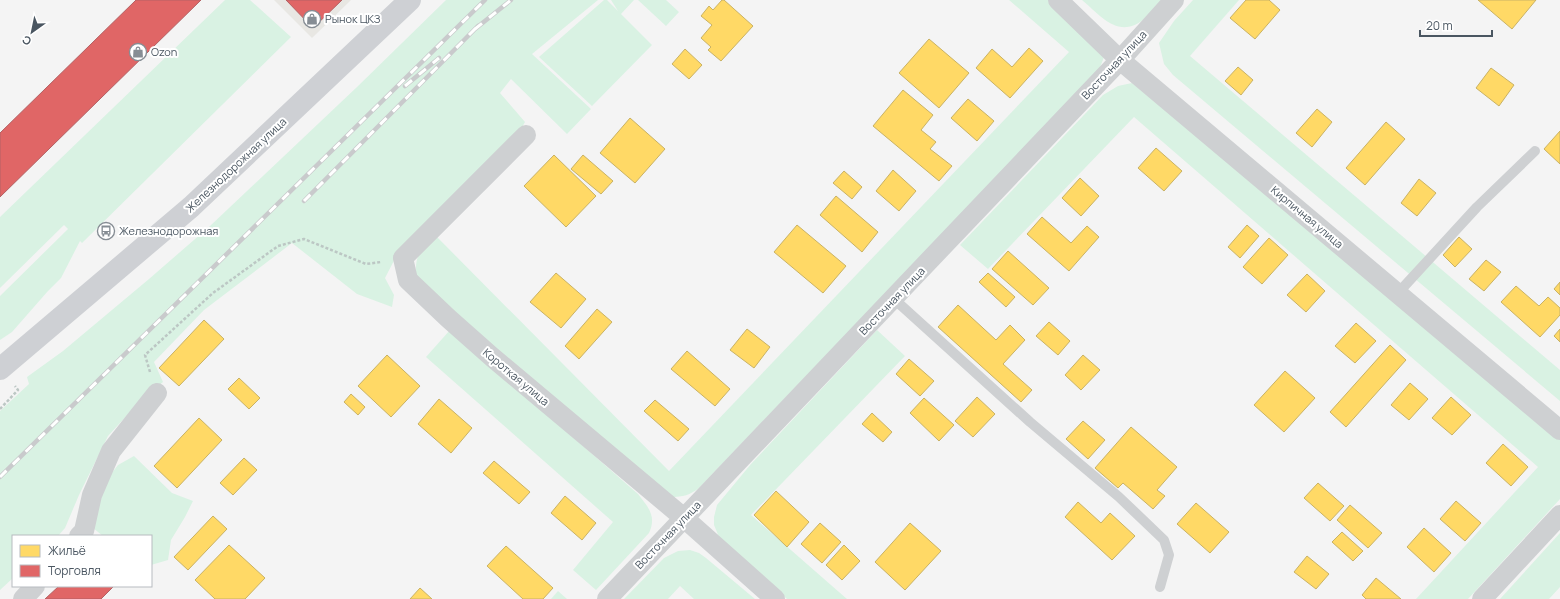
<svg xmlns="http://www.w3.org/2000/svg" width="1560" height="599" font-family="Manrope,sans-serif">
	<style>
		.commercial { fill: #e8e7e3 }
		.green { fill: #d9f2e3 }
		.homes { fill: #ffd966; stroke: #c9b264 }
		.shops { fill: #e06666; stroke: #b36164 }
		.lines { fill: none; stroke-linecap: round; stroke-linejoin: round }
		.path { stroke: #bcc7c4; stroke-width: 2.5; stroke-dasharray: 3 2; stroke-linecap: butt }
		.service { stroke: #ced0d2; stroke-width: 10 }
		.minor { stroke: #ced0d2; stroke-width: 20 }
		.secondary { stroke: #ced0d4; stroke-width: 22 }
		.rail-casing { stroke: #c9cacc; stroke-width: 4.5 }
		.rail { stroke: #fff; stroke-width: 3; stroke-dasharray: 9; stroke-linecap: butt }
		.labels { text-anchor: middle; stroke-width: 4; stroke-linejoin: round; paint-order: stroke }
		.poi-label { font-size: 11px; fill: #4a5661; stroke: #fff; text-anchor: start }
		.street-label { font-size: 11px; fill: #4a5661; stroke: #fff }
	</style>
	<rect width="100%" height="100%" fill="#f4f4f4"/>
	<path class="commercial" d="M274,0H351L312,38Z"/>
	<path class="green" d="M225,0H250L291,37L82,243L80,241L61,278L48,291L12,332L0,340V296L68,229L64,225L0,288V217Z
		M446,0H598L532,54L591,109L567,134L511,79L500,93L525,122L513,143L399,251L385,278L394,295L392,307L357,294L292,243L204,310L154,362L163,382L142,399L108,436L79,495L65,528L58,536H13V578L0,590V411L29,384L27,377L63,351L149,279L210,226L357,87Z
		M604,0H607L618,11L611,0H634L621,14L652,45L592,106L539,57Z
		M638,0H666L679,12L666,26Z
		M1009,0H1058L1104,57L1099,70L699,488C690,495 683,497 671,497L438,301L416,275C415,253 421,250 437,237L669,471L1069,52Z
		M1082,0H1163C1157,7 1150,15 1143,20C1118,39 1101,16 1082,0Z
		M1193,0H1239L1190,56L1560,370V401L1173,75L1164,64L1159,43L1174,21Z
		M1132,83L1560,433V499L1468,599H1416L1538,467L1134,117L988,269L960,245L1103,95L1118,86Z
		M450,330L638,494C648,507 657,516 649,533L596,590L573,570L613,522L426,357Z
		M877,330L905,356L751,515L847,599H787L723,543L719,537L714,525V517L717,505L751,464Z
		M134,456L172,493L193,501L185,517L171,540L168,560L151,565V536H103L93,528L103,484L118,465Z
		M1560,533V587L1549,599H1500Z
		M690,550L699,553L706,558L755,599H694L680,586L668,599H624L664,558L678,551Z
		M558,591L567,599H551Z"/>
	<path class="homes" d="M722,0H724L753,26L721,61L708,50L711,47L701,38L712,25L701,16L709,6L713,10Z
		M1246,0H1269L1280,10L1255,39L1230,18Z
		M1478,0H1536L1512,29Z
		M929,39L969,73L939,108L899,73Z
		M1029,48L1043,61L1010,98L976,68L992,49L1012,67Z
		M685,49L702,65L689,79L672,64Z
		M1238,67L1253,80L1241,95L1225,81Z
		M1491,68L1514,85L1499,106L1476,88Z
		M903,90L933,115L921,130L936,142L930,149L952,166L939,181L873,126Z
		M968,99L994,121L977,141L951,118Z
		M1317,109L1332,122L1312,147L1296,133Z
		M630,118L665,149L635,183L600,153Z
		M1386,122L1405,139L1365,185L1346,168Z
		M1560,131V164L1544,149Z
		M1156,148L1182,171L1164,191L1138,168Z
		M554,155L596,196L566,227L524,186Z
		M583,155L613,181L601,194L571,169Z
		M893,170L916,191L899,211L876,191Z
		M844,171L862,187L852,199L833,183Z
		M1080,178L1099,196L1081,216L1062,198Z
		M1419,179L1436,193L1417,216L1401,203Z
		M836,196L878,232L862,252L820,215Z
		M1042,217L1071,243L1087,226L1099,237L1069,271L1027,234Z
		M797,225L846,266L823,293L774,252Z
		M1247,225L1259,236L1240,258L1228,247Z
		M1459,237L1472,249L1455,267L1443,255Z
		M1269,238L1288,255L1262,284L1243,267Z
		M1008,251L1049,288L1033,305L992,269Z
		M1486,260L1501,272L1484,291L1469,279Z
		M556,273L586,299L561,328L530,302Z
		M988,273L1015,297L1006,307L979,282Z
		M1307,274L1325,291L1306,312L1287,295Z
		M1560,282V295L1554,289Z
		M1516,286L1539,306L1548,297L1560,308V315L1540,337L1501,302Z
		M958,305L996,340L1010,325L1025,340L1003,364L1032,390L1021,402L938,327Z
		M597,309L612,322L579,359L565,346Z
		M204,320L224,339L179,386L159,368Z
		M1049,322L1070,341L1058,355L1036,336Z
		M1356,323L1376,341L1355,363L1335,346Z
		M747,329L770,347L754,368L730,350Z
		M1560,329V342L1554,336Z
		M1390,345L1406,360L1346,427L1330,412Z
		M687,351L730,389L715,406L671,369Z
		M387,355L420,386L391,417L358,386Z
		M1083,355L1100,370L1081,390L1065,375Z
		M909,359L934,381L920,396L896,374Z
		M1285,371L1315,398L1284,432L1254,405Z
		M239,378L260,398L249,409L228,389Z
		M1410,383L1428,399L1409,420L1391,405Z
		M351,394L365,407L358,415L344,402Z
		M977,397L995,414L973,437L955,421Z
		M1451,397L1471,415L1452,435L1432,418Z
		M924,398L954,425L939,441L910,413Z
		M439,399L472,428L451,453L418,424Z
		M655,400L689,429L678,441L644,411Z
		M872,413L892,432L883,442L862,424Z
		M199,418L222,440L177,488L154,466Z
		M1083,421L1105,440L1088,459L1066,439Z
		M1131,427L1177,467L1157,490L1165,496L1153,509L1123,483L1118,488L1095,468Z
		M1503,444L1528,467L1511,486L1486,463Z
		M244,458L257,470L233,495L220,483Z
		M494,461L530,492L519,504L483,473Z
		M1318,483L1344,506L1330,521L1304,498Z
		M776,491L809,522L787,547L754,515Z
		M565,496L596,523L582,540L551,513Z
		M1456,501L1481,523L1465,541L1440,519Z
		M1078,502L1101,523L1110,513L1135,536L1112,560L1065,517Z
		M1196,503L1229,532L1210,553L1177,524Z
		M1350,505L1382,533L1368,548L1337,520Z
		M213,516L227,529L188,570L174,557Z
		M820,523L841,542L822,563L801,544Z
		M910,523L941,551L905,590L875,562Z
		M1424,528L1451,553L1434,572L1407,547Z
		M1342,532L1363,551L1353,561L1332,542Z
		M229,545L265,578L245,599H215L195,580Z
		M844,545L860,561L842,580L826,565Z
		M506,546L553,588L543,599H523L487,566Z
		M1307,556L1329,574L1316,589L1294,572Z
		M1376,578L1401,599H1366L1362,595Z
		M420,588L432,599H410Z"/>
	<path class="shops" d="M136,0H201L0,197V133Z
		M286,0H342L313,28Z
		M59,586H114L101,599H45Z"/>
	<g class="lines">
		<path class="path" d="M150,372L145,355L213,293L278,246L304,239L366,264L381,262
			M0,409L18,390L15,386"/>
		<path class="service" d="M1398,293L1477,207L1535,151
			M894,299L1030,422L1119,497L1164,540L1169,555L1160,587"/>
		<path class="minor" d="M1058,0L1120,60L1560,430
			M526,135L403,258L408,280L448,318L492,357L684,518L775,599
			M79,536L84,531L92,495L111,451L157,393
			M23,599L35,586
			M607,599L1120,60L1174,0
			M1482,599L1560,515"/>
		<path class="secondary" d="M0,369L191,207L410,0"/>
		<g class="rail-casing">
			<path id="rail" d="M475,29L511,0
				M405,86L439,58
				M304,201L478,26
				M0,477L485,0"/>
		</g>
		<use href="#rail" class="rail"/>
	</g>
	<defs>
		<g id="shop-ring" transform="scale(0.9)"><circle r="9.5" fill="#fff" stroke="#868d94" stroke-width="1.5"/><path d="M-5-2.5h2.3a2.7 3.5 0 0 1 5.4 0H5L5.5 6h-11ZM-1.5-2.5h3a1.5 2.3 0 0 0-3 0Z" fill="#868d94"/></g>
		<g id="bus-ring" transform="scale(0.9)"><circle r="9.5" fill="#fff" stroke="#868d94" stroke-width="1.5"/><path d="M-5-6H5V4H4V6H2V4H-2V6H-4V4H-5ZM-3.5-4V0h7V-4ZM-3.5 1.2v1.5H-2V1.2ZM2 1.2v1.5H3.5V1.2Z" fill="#868d94"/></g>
	</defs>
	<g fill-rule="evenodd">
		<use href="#shop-ring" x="312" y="19"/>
		<use href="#shop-ring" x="138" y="52"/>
		<use href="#bus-ring" x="106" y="231"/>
	</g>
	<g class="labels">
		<g class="poi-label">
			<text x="325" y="23">Рынок ЦКЗ</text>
			<text x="151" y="56">Ozon</text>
			<text x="119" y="235">Железнодорожная</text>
		</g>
		<g class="street-label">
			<text transform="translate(1114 65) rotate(-47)" y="4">Восточная улица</text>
			<text transform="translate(236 165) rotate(-43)" y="4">Железнодорожная улица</text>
			<text transform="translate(1307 217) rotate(40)" y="4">Кирпичная улица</text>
			<text transform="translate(892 301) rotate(-46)" y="4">Восточная улица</text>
			<text transform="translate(516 377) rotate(40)" y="4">Короткая улица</text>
			<text transform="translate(668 535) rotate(-46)" y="4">Восточная улица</text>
		</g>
	</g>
	<rect x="12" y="535" width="140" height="52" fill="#ffffff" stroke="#b7bbc0"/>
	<rect x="20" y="545" width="20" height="12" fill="#ffd966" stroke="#b7bbc0"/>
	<text x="48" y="555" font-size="12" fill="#4a5661">Жильё</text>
	<rect x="20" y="565" width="20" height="12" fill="#e06666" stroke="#b7bbc0"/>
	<text x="48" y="575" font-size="12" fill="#4a5661">Торговля</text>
	<g transform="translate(32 32) rotate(213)" stroke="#ffffff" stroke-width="3" paint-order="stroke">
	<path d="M0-3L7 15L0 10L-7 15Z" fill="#4a5661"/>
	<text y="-6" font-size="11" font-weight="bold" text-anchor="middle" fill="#4a5661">С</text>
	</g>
	<path d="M1420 30v6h72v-6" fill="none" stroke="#4a5661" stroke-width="2"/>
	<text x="1426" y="30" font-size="12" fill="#4a5661" stroke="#ffffff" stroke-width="3" paint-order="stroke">20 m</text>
</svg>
